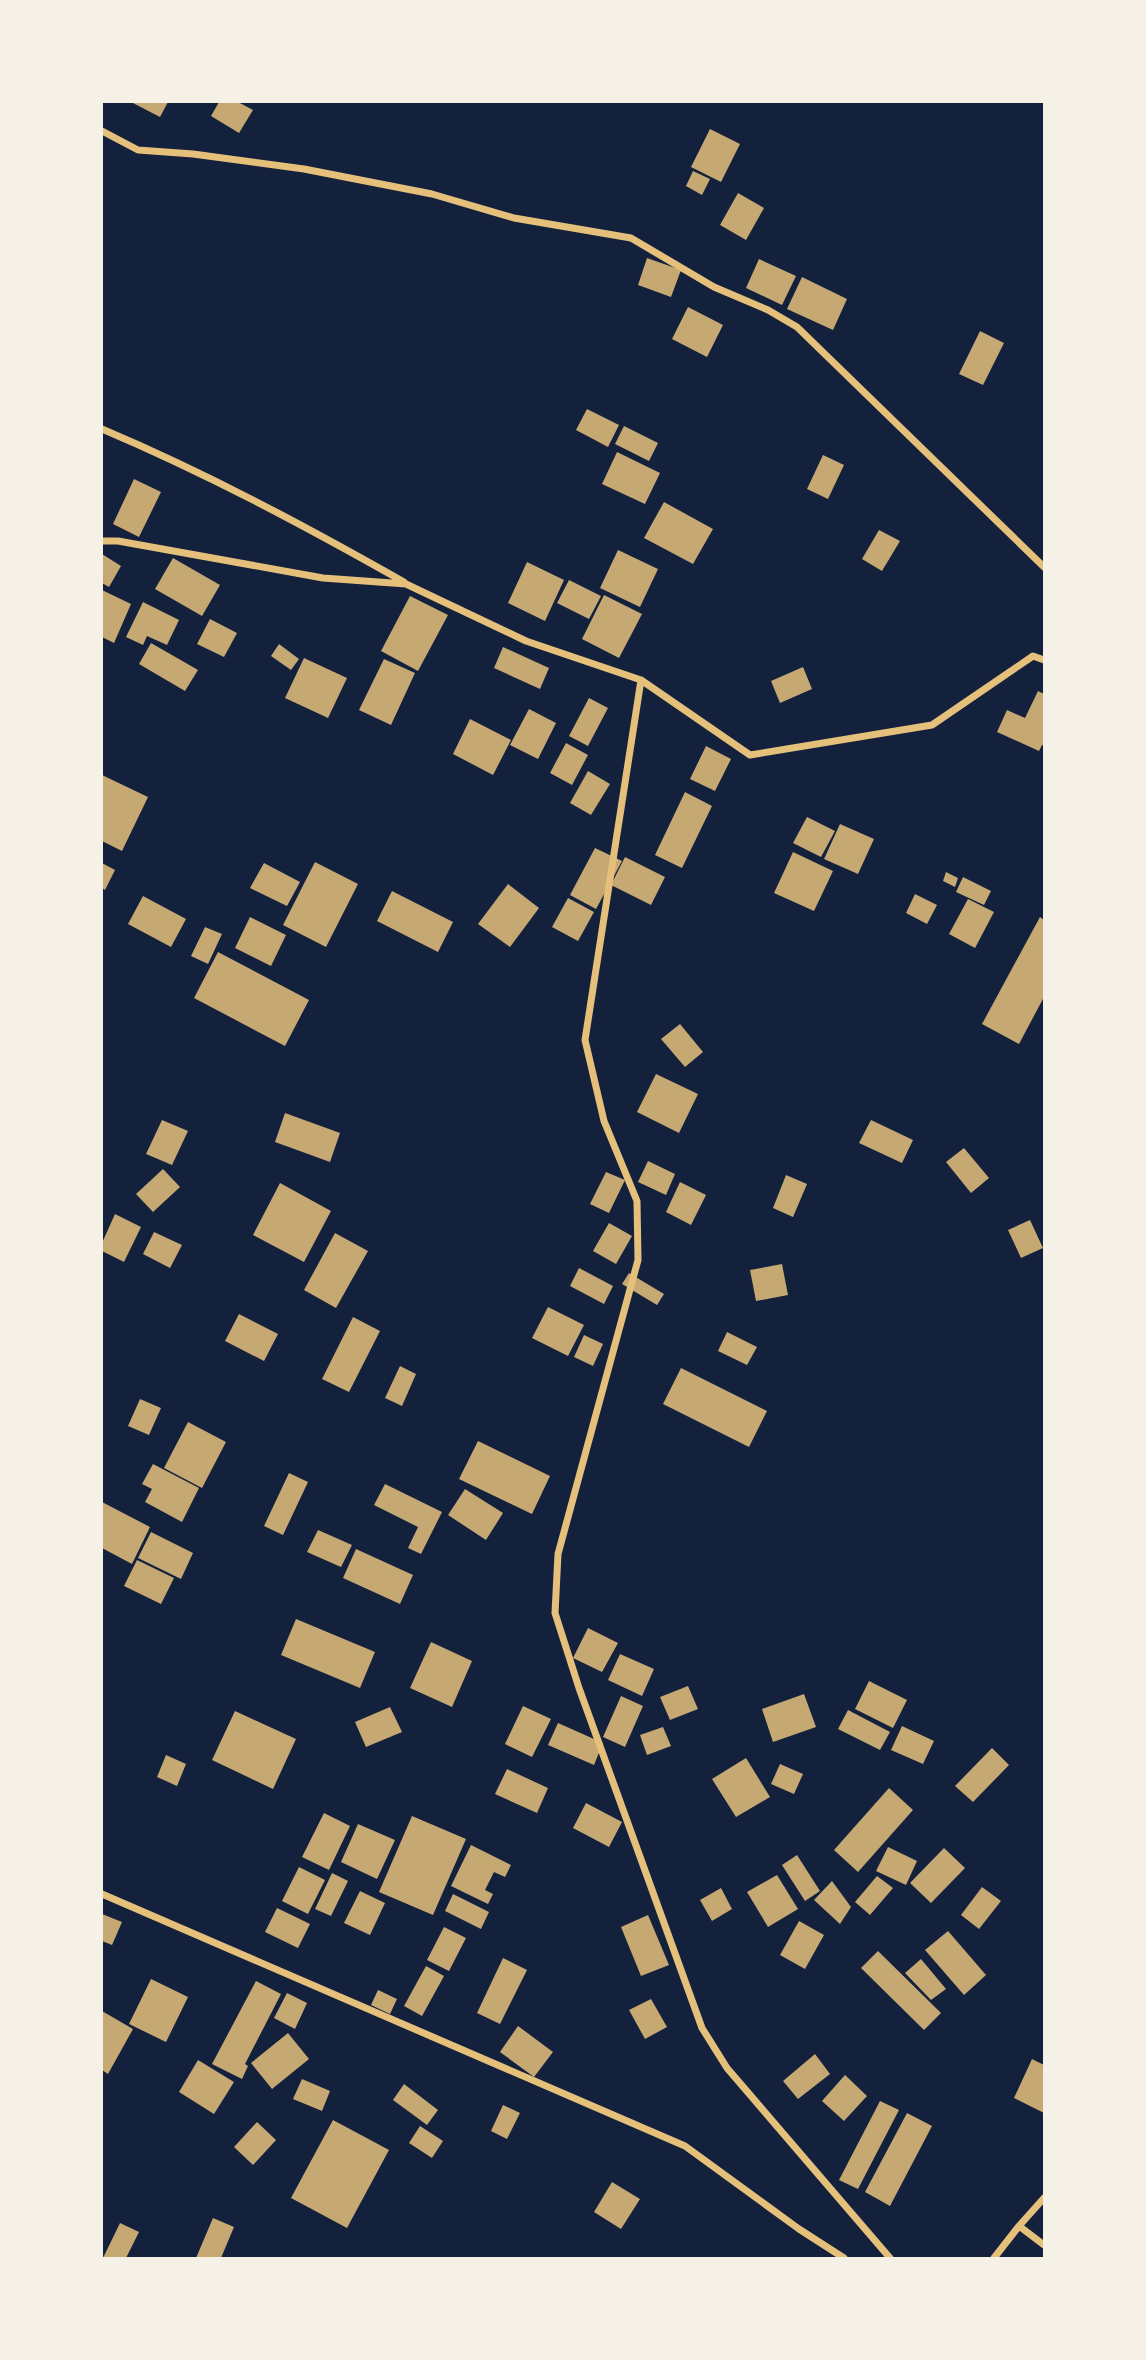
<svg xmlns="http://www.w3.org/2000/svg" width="1146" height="2360" font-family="'Sofia Sans Condensed',sans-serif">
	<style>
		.building { fill: #c6a872 }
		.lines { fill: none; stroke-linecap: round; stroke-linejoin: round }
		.minor { stroke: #e5c07b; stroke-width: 7 }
	</style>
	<rect width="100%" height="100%" fill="#14213d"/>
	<path class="building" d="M131,102H168L160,117Z
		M219,102H238L253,110L239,133L211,116Z
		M710,129L740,144L721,182L691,167Z
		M693,171L710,179L702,195L686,186Z
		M738,193L764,208L746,240L720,225Z
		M647,258L681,270L671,297L638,285Z
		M759,259L796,276L782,305L746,288Z
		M802,277L847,299L833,330L787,309Z
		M688,307L723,325L707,357L672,339Z
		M980,331L1004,343L983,385L959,374Z
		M587,409L619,425L608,447L576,430Z
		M624,426L658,443L649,461L615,444Z
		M617,452L660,473L645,504L602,484Z
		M823,455L844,465L828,499L807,489Z
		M134,479L161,492L139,537L113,524Z
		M664,502L713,529L693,564L644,538Z
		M879,530L900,541L882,571L862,559Z
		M618,550L658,569L640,607L600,588Z
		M102,554L121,566L109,587L102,583Z
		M173,558L220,585L202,616L155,589Z
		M527,562L564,580L545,621L508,603Z
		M569,580L601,596L589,619L557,603Z
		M102,590L131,604L114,643L102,637Z
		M604,595L642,614L619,658L582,639Z
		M410,596L448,615L418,671L381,651Z
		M143,602L179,620L167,645L147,636L143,645L126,637Z
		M210,619L237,633L224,657L197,644Z
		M151,643L198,670L185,691L139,664Z
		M279,644L299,659L291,670L271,656Z
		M503,647L549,668L540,689L494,668Z
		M304,658L347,678L328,718L285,698Z
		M384,659L415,673L391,725L359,710Z
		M803,667L812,689L780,703L771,681Z
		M1038,691L1044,694V746L1042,745L1039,751L997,732L1007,710L1025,718Z
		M589,698L608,708L588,746L569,736Z
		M529,709L556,723L538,759L510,745Z
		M470,719L511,740L493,775L453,754Z
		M566,743L588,755L572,785L550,773Z
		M706,746L731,759L715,791L690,779Z
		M588,771L610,784L591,815L570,803Z
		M102,775L148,797L122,851L102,841Z
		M685,792L712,806L682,868L655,855Z
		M807,817L835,831L821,857L793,843Z
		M840,824L874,839L858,874L824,859Z
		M595,848L622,861L596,909L570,895Z
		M793,852L833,871L814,911L774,893Z
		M625,857L665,877L651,905L611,885Z
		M315,862L358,884L326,947L283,925Z
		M102,863L115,870L105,890L102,888Z
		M264,863L300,882L287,906L250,888Z
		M946,872L958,878L955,887L943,881Z
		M963,877L991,891L984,905L956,892Z
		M508,884L539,908L510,947L478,924Z
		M392,891L453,922L438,952L377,921Z
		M915,894L937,905L927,924L906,913Z
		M143,896L186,919L171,947L128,924Z
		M568,898L594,912L578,941L552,927Z
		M968,899L994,912L975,948L949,934Z
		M250,917L286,935L271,966L235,948Z
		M1040,917L1044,920V997L1019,1044L982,1024Z
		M205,927L222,934L208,964L191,956Z
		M218,952L309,1000L285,1046L194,998Z
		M680,1024L703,1052L685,1067L661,1039Z
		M656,1074L698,1094L679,1133L637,1112Z
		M285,1113L340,1133L330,1162L275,1142Z
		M162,1120L188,1131L172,1165L146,1154Z
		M871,1120L913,1140L902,1163L859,1143Z
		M964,1148L989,1178L971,1193L946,1162Z
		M648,1161L675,1174L666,1195L638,1182Z
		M163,1169L180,1187L153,1212L136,1194Z
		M606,1172L625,1180L609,1213L590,1204Z
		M786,1175L807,1184L793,1217L773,1208Z
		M680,1182L706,1195L691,1225L666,1212Z
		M280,1183L331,1211L304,1262L253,1235Z
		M115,1214L141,1227L124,1262L102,1251V1243Z
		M1030,1220L1043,1248L1021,1258L1008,1230Z
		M609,1223L632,1236L616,1264L593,1251Z
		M154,1232L182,1245L170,1268L143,1254Z
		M335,1233L368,1251L336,1308L304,1290Z
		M782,1264L788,1295L756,1301L750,1270Z
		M579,1268L613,1286L604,1304L570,1286Z
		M629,1273L664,1294L657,1305L622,1284Z
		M548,1307L584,1325L568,1356L532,1338Z
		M239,1314L278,1334L264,1361L225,1341Z
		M353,1317L380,1331L349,1392L322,1379Z
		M727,1332L757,1347L747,1365L718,1351Z
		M584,1335L603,1344L593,1366L574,1357Z
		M400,1366L416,1374L402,1406L385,1398Z
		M681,1368L767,1411L749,1447L663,1404Z
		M140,1399L161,1408L149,1435L128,1426Z
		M188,1422L226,1442L202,1488L164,1468Z
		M478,1441L550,1476L532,1514L459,1479Z
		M153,1464L199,1488L182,1522L145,1502L152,1489L142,1484Z
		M289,1473L308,1482L283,1535L264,1526Z
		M385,1484L442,1512L421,1554L408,1548L418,1527L374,1505Z
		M465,1489L503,1513L486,1540L448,1515Z
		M102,1502L150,1527L132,1564L102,1548Z
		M318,1530L352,1545L341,1567L307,1552Z
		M151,1532L193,1553L181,1579L138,1558Z
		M356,1549L413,1575L400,1604L343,1578Z
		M137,1560L174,1578L161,1604L124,1586Z
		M296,1619L375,1652L360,1688L281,1655Z
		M588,1628L618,1643L602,1672L573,1658Z
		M431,1642L472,1661L452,1707L410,1688Z
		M620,1654L654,1669L642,1696L608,1680Z
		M869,1681L907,1700L893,1728L855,1709Z
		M688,1686L698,1709L670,1720L660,1697Z
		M804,1694L816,1727L773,1742L762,1709Z
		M621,1696L643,1706L625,1747L603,1737Z
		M523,1706L551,1719L532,1757L505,1744Z
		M390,1707L402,1732L366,1747L355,1722Z
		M848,1710L890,1732L880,1750L838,1729Z
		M235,1711L296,1739L273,1789L212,1760Z
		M558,1723L603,1743L594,1765L548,1745Z
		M902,1726L934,1741L923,1764L891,1750Z
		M663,1727L671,1746L647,1755L640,1735Z
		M992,1748L1009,1765L973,1802L955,1786Z
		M166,1755L186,1764L177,1786L157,1777Z
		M746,1758L770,1797L736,1817L712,1779Z
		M780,1764L803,1774L794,1794L771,1784Z
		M507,1769L548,1788L537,1813L495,1794Z
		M889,1788L913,1810L858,1872L834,1850Z
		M586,1803L622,1822L609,1847L573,1828Z
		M324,1813L350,1826L329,1870L302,1857Z
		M412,1816L466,1839L433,1915L379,1892Z
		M358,1824L395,1840L377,1879L341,1862Z
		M471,1845L511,1865L505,1877L494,1872L485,1890L493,1894L488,1904L451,1886Z
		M888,1847L917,1861L906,1885L876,1871Z
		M944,1848L965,1868L931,1903L910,1883Z
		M797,1855L820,1891L805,1901L782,1865Z
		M299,1867L325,1880L308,1914L282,1901Z
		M332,1873L348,1881L331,1916L315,1909Z
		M777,1875L798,1909L768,1927L747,1892Z
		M877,1876L893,1888L870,1915L855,1902Z
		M832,1881L851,1907L840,1924L814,1900Z
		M982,1887L1001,1901L979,1929L961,1915Z
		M721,1888L732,1909L712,1921L700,1900Z
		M360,1891L385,1903L370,1935L344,1923Z
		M453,1894L489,1912L481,1929L445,1911Z
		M277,1908L310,1924L298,1948L265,1932Z
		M102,1914L122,1922L112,1945L102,1941Z
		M648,1915L669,1965L641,1976L621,1927Z
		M799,1921L824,1935L805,1969L780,1955Z
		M444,1927L466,1938L449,1971L427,1960Z
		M948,1931L986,1975L964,1995L925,1950Z
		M878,1951L941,2013L924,2030L861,1968Z
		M503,1958L527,1970L500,2024L477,2013Z
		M921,1959L946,1989L931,2000L905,1973Z
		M426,1966L444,1976L422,2016L404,2006Z
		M151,1979L188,1997L166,2042L129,2024Z
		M256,1981L281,1994L245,2064L248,2066L242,2079L212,2064Z
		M378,1990L397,1999L390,2014L371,2005Z
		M287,1993L307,2003L295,2029L274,2018Z
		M651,1999L667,2027L645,2039L629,2010Z
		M102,2011L133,2029L108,2074L102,2070Z
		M518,2026L553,2052L534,2077L500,2052Z
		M288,2033L309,2059L272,2089L251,2063Z
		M815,2054L830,2074L798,2099L783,2081Z
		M1032,2059L1044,2065V2113L1014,2098Z
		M198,2060L234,2082L214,2114L179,2092Z
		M845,2075L867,2096L844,2121L822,2101Z
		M302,2079L330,2091L322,2111L293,2099Z
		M404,2084L438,2110L427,2125L393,2100Z
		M880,2101L899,2110L858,2189L839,2180Z
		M503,2105L520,2113L507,2139L491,2131Z
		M907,2113L932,2126L890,2206L865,2192Z
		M333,2120L389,2150L347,2228L291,2198Z
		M257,2122L276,2140L253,2165L234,2147Z
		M420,2126L443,2141L432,2158L409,2143Z
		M612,2182L640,2199L621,2229L594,2212Z
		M213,2218L234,2227L221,2258H196Z
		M120,2223L139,2232L126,2258H103Z"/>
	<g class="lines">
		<path class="minor" d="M102,131L138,150L193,154L304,169L432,194L514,218L631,238L714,287L768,310L797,327L1044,567
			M102,429C206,473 305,526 404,582
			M102,541H118L323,578L406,584L526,641L641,680L750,755L932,725L1033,656L1044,660
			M641,680L585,1040L604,1121L637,1201L638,1260L558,1554L555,1613L579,1688L702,2028L727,2068L890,2258
			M102,1894L685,2146L799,2229L844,2258
			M1019,2226L1044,2245
			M994,2258L1019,2226L1044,2198"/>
	</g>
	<rect width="1146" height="2360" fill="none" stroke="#f6f1e7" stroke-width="206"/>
</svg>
